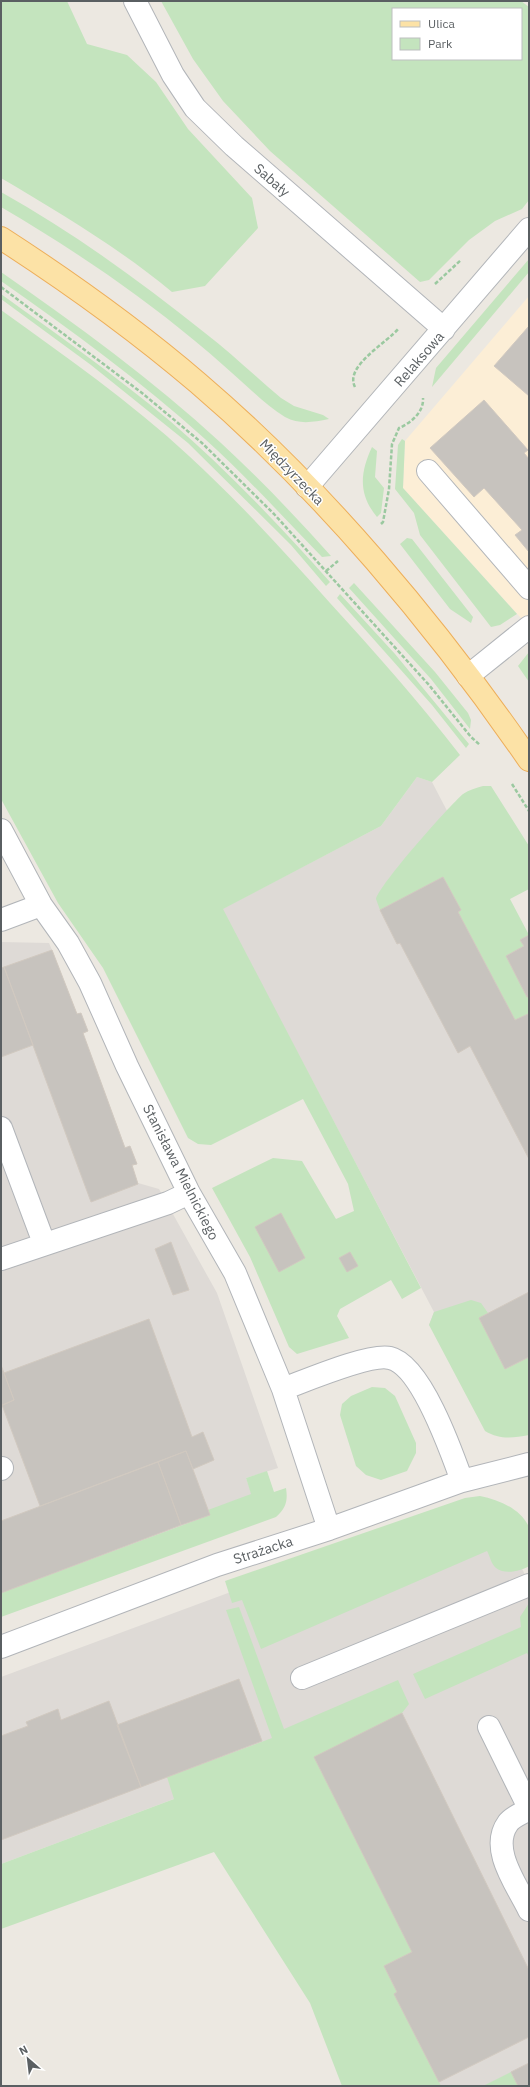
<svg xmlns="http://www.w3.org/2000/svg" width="530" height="2087" font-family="'IBM Plex Sans',sans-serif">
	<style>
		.commercial { fill: #fceed6 }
		.industrial { fill: #dedad6 }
		.green { fill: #c4e4be; fill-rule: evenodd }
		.building { fill: #c7c3be; stroke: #d1c9c0 }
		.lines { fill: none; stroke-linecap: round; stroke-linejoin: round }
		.minor-casing { stroke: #b2b5b9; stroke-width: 24 }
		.major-casing { stroke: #edae5a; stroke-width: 24 }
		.path { stroke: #9bc9a0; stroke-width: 2.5; stroke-dasharray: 4 2; stroke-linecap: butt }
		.minor { stroke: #fff; stroke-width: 22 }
		.major { stroke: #fce2a6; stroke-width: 22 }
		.labels { text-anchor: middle; stroke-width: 3; stroke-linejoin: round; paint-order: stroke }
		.street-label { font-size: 14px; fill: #5a5f62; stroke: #fff }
	</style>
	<rect width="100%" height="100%" fill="#ece8e1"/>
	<path class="commercial" d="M529,296V627L403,488L405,441Z"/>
	<path class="industrial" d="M417,777L432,782L519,949L506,956L527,997H529V1413L429,1325L434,1312L222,909L381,826Z
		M1,942L49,943L52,950L77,1014L81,1013L88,1031L83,1034L125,1147L130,1146L137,1164L132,1166L138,1183L159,1189L217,1293L278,1468L246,1478L253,1498L1,1615Z
		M490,1509L529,1582V2086H412L288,1756L1,1864V1677L228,1593Z"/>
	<path class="green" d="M1,1H67L87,44L127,55L156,82L188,129L252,198L258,228L205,286L172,292C119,248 60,213 1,178Z
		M161,1H521L529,7V200L522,209L495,221L469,240L429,280L420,282L270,151L223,101L193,59ZM393,9H521V59H393Z
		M1,192C73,232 141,282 205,333C231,353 256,377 281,398L294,406L323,415L329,419C313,422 300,425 285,417C273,410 262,400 252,391C233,374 215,357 195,341C135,291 69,247 1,207Z
		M529,259V272L432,387L436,368Z
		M1,272C77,325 153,380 221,443C260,479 296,517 331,556L322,557C283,517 246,476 205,439C141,381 71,330 1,281Z
		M1,294C58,335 116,376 170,421C227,470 280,526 330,582L326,586L291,545L188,443L91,365L1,299Z
		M1,310C65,356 131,402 189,456C239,502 285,552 330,603C375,652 419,702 460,755L432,782L417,777L381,826L223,909L421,1288L402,1299L391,1280L340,1309L337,1316L349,1338L297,1354L289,1347L250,1257L212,1188L273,1158L302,1161L336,1219L354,1211L348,1184L303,1099L211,1145L198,1144L188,1138L103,968L58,903L1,799Z
		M402,439L405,441L403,488L517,614L500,625L491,627L420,535L414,513L395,489L398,445Z
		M372,447L377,451L375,477L384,488L381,513L377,517C358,494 360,473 372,447Z
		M407,538L412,539L473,617L471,623L450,609L400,544Z
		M354,583L435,672L468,713L471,720L470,729L431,679L349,588Z
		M340,594L395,654L469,744L466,748L432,705L337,598Z
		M529,652V682L518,666Z
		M483,786H491L529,846V889L510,899L529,935L520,940L524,946L506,956L527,997H529V1017L515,1020L458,912L461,910L443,877L380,910L376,899C379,885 449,806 463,794C469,790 476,788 483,786Z
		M471,1300L481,1303L488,1313L479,1318L505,1369L529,1357V1435C513,1438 500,1440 485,1431L429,1325L434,1312Z
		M372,1387L385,1388L395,1396L416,1443V1453L407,1471L381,1480L366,1475L356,1466L340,1415L342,1404L351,1396Z
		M267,1471L274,1492L286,1488C288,1501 286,1508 276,1517L1,1617V1593L210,1515L208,1510L251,1494L246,1478Z
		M480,1496C499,1500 520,1508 529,1527V1566C521,1571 505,1575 496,1568C491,1564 490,1556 487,1551L261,1649L242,1600L232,1603L225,1581L465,1498Z
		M529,1603V1657L527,1653L425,1699L413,1674L521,1627L520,1617Z
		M239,1607L284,1729L398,1680L409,1704L402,1713L412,1952L384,1966L397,1992L395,1994L441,2086H342L310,2003L214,1852L1,1929V1864L174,1799L167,1777L272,1738L226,1610Z
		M511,2072L518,2086H483Z"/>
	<path class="building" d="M529,326V396L494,366Z
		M484,400L528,450L524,453L529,459V552L515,535L522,530L484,488L474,497L430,448Z
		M443,877L461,910L458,912L515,1020L528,1014L529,1017V1159L470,1046L458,1053L400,943L397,944L380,910Z
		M529,935V997H527L506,956L524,946L520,940Z
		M52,950L77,1014L81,1013L88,1031L83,1033L125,1148L130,1146L137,1164L132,1165L138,1184L91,1202L4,967Z
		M4,967L33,1045L1,1057V968Z
		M281,1213L305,1258L279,1272L255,1227Z
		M171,1242L189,1290L173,1295L155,1249Z
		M350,1252L358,1266L347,1272L339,1258Z
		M529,1292V1357L505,1369L479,1318Z
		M149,1319L192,1437L203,1432L214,1460L193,1469L186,1451L40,1506L2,1405L14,1400L4,1373Z
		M1,1365L14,1400L1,1406Z
		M186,1451L210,1515L181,1525L158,1462Z
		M158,1462L181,1525L1,1593V1521Z
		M239,1679L262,1741L141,1787L117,1725Z
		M109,1701L141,1787L1,1840V1736L28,1726L26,1722L58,1709L61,1720Z
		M402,1713L529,1970V2037L439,2082L394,1994L397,1992L384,1966L412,1952L314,1757Z
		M529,2063V2086H518L511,2072Z"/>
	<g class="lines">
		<g class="minor-casing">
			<path id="minor" d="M135,1L173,75L195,108L234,146L444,329
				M428,471L529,588
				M307,487L529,229
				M468,676L529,627
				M1,830L41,905L68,943L90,983L127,1066L189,1193L235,1273L283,1389L329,1529
				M1,920L41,905
				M1,1128L44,1243
				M1,1259L168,1203L189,1193
				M283,1389C305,1381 370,1353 390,1358C421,1365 452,1453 462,1481
				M1,1469L2,1468
				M1,1647L217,1565L329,1529L462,1481L529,1464
				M302,1678L529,1585
				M489,1727L529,1808
				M529,1809C523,1813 512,1817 508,1823C489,1849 517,1885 529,1910"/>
		</g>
		<g class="major-casing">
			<path id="major" d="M1,238C69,282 136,330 198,383C322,489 436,625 529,760"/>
		</g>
		<path class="path" d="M435,284L461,260
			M1,287L142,393L202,443L274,514L429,685L471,737L480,745
			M355,387C344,366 387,343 399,328
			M381,524L383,522L389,489L392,444L399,428C411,423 424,412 423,398
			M326,571L338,561
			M512,784L529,811"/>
		<use href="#minor" class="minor"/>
		<use href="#major" class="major"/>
	</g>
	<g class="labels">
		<g class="street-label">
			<text transform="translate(272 180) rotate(41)" y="5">Sabały</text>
			<text transform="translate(419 359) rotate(-49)" y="5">Relaksowa</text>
			<text transform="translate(292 472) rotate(46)" y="5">Międzyrzecka</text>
			<text transform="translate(181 1172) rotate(63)" y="5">Stanisława Mielnickiego</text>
			<text transform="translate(263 1550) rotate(-18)" y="5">Strażacka</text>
		</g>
	</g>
	<rect width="530" height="2087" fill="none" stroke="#5a5f62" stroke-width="4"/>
	<rect x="392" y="8" width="130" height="52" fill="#ffffff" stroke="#bdbfc0"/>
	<rect x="400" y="21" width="20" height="6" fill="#fce2a6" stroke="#bdbfc0"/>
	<text x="428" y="28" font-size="12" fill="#5a5f62">Ulica</text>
	<rect x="400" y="38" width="20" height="12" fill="#c4e4be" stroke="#bdbfc0"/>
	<text x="428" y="48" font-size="12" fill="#5a5f62">Park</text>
	<g transform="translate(28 2059) rotate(332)" stroke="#ffffff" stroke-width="3" paint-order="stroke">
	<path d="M0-3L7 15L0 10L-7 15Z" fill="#5a5f62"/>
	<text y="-6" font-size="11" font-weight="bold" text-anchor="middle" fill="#5a5f62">N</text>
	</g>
</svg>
